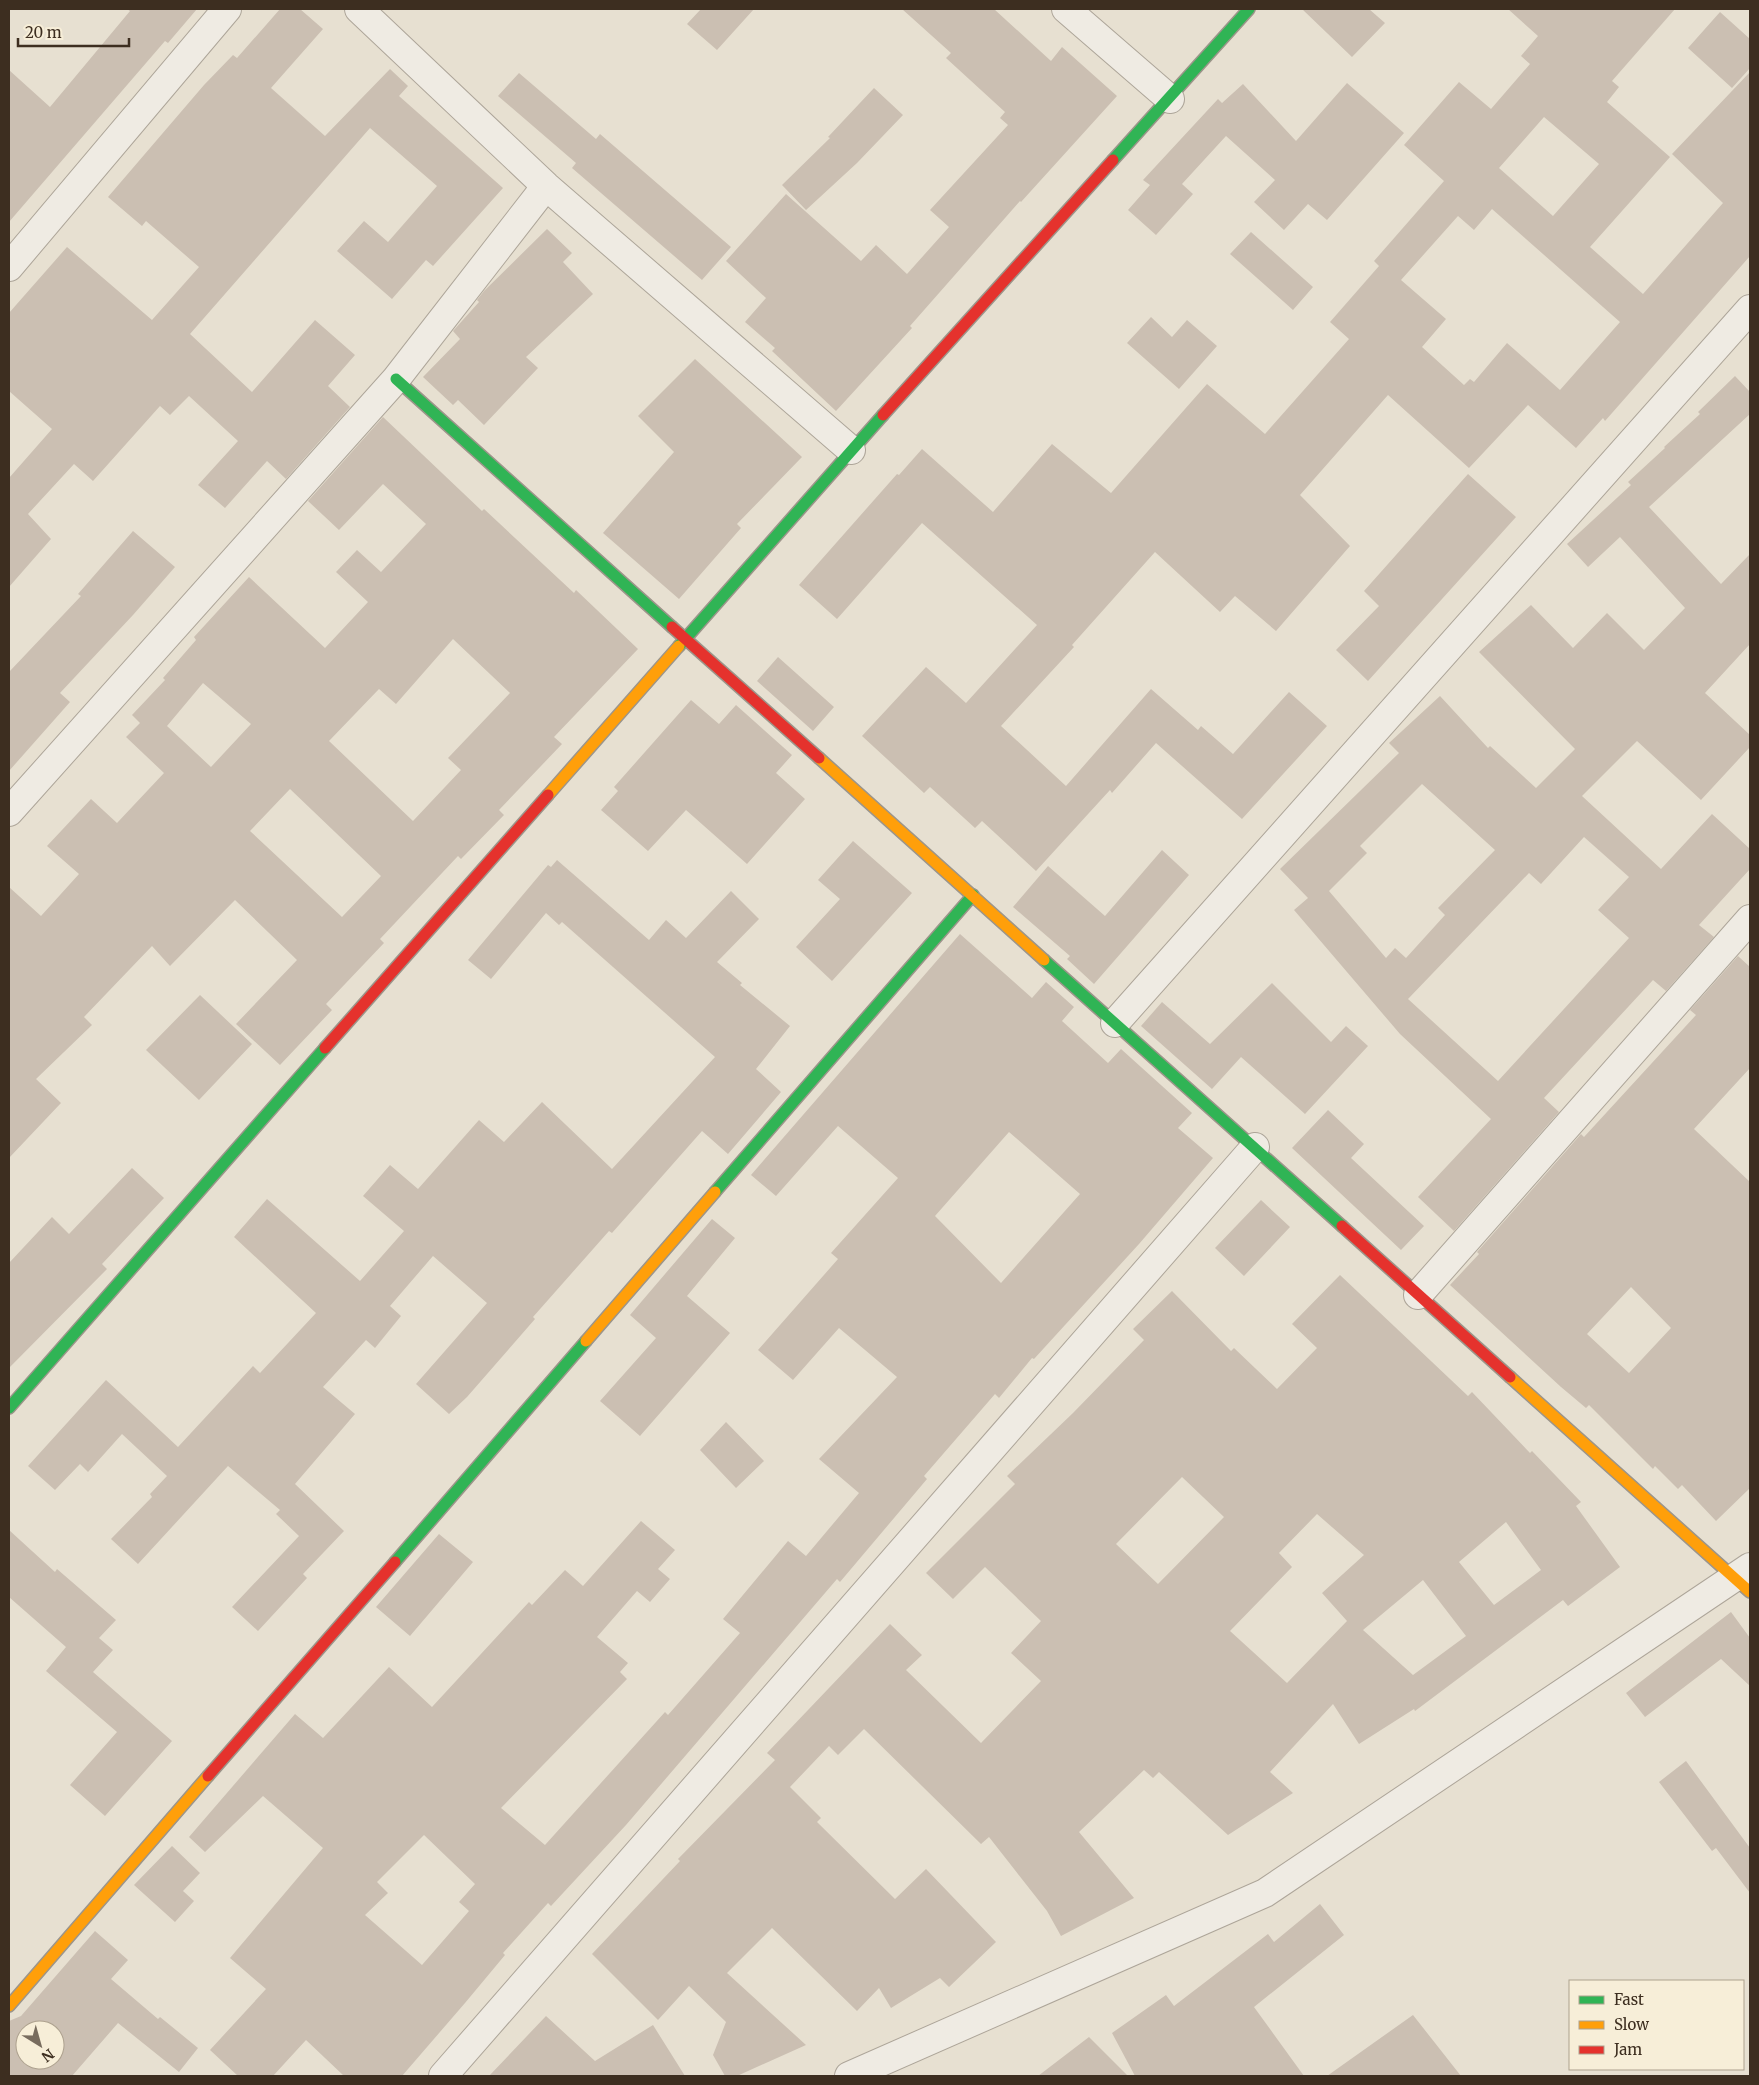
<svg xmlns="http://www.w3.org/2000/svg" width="1759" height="2085" font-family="Merriweather,serif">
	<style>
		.building { fill: #cbbfb2; fill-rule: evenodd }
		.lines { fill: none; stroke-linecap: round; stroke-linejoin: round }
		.street-casing { stroke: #ada599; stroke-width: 30 }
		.fast-casing { stroke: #9c958a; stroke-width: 14 }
		.slow-casing { stroke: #9c958a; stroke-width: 14 }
		.jam-casing { stroke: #9c958a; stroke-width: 14 }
		.street { stroke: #efebe3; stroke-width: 28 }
		.fast { stroke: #30b455; stroke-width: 11 }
		.slow { stroke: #ff9f0a; stroke-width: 11 }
		.jam { stroke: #e5322d; stroke-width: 11 }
	</style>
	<rect width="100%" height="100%" fill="#e7e0d1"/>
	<path class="building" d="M127,9H197L168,43L165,41L9,222V70L50,107L130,11Z
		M280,9H300L323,29L271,88L325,136L390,69L408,86L399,96L503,188L433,266L426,260L392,299L337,251L364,221L388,242L437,186L370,128L190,334L252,392L315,320L355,355L328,386L350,407L286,479L267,461L225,508L198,485L238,441L189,396L170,415L160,406L93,481L74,464L28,514L51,539L9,587V478L52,429L9,391V313L67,247L152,320L199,267L146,221L142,226L108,197L204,85L233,55L237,58Z
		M701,9H754L717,50L687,24Z
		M902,9H994L1051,61L1062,47L1117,96L1021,202L1020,201L910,326L912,328L836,411L772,351L775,348L745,322L766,298L726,261L786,194L861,261L876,245L907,274L949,227L930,210L1008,125L1000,118L1005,112L946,58L951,53Z
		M1302,9H1369L1385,23L1352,57Z
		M1508,9H1675L1612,81L1619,87L1607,102L1670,157L1590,247L1643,294L1723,203L1672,154L1750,72V256L1605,421L1603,418L1576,448L1528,405L1469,468L1388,395L1300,495L1350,546L1276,631L1235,596L1220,612L1155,552L1072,645L1074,647L1001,726L1066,786L1151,689L1198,730L1201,726L1233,754L1289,692L1327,726L1242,819L1156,743L1112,793L1110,790L1036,871L982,821L975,828L930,787L924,793L862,736L926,667L966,703L1037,625L922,523L837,619L799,585L897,474L899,475L922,449L993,512L1052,444L1111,493L1207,384L1265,434L1349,339L1330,322L1379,266L1374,261L1444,181L1404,145L1459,82L1491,109L1530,64L1521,56L1538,36ZM1544,117L1599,164L1553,216L1499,168ZM1492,209L1620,322L1560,390L1507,343L1474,382L1470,379L1464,385L1422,347L1446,319L1401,280L1458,216L1474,230Z
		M1720,12L1750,39V68L1732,88L1688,48Z
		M519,73L596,139L600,134L731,247L702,280L572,168L576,163L498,96Z
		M1347,83L1404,133L1327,220L1308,204L1284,230L1254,202L1275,180L1226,136L1182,184L1193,194L1156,235L1128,210L1150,185L1143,180L1218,99L1222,103L1243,84L1296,141Z
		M874,88L903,115L857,163L806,210L782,185L830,138L828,137Z
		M547,229L572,253L563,262L593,294L526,357L538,368L484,425L458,400L453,405L423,377L460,339L453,331L479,302L477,300L484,291Z
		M1251,232L1313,287L1293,310L1230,254Z
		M1151,317L1172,337L1187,320L1217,346L1179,389L1127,343Z
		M695,359L802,457L737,524L741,528L679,599L603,533L674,452L638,416Z
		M1735,376L1750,392V414L1649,507L1721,584L1750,554V644L1705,693L1750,735V747L1701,800L1637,741L1582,796L1661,869L1712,814L1750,849V869L1699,925L1714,937L1666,991L1653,980L1544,1098L1559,1112L1454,1231L1418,1197L1491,1119L1400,1034L1294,910L1308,898L1280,869L1399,753L1389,743L1440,696L1488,748L1490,746L1536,788L1575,749L1479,652L1531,605L1573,648L1607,613L1644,650L1685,608L1620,537L1588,567L1567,544L1631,485L1628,482L1665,448L1664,447L1700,414L1698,412ZM1422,784L1495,850L1438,908L1445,915L1406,958L1395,948L1386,958L1329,891L1367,853L1360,846ZM1584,837L1629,877L1598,910L1629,938L1498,1081L1408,999L1529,873L1541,884Z
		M383,417L482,511L484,509L574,593L576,590L638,649L554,737L562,744L499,810L504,815L461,859L458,856L380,939L384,943L326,1004L332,1010L280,1065L236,1024L297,960L235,900L170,966L152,946L84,1017L92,1025L36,1079L61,1103L9,1158V887L41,916L79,874L47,846L91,799L117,823L164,773L126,737L140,723L132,715L165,680L163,678L196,640L194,637L249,577L325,648L368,602L336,572L357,550L381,572L426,524L383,484L339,530L308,501ZM453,639L510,693L448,758L461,770L413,821L329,741L379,689L396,704ZM203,683L251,724L211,767L167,726ZM290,789L381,876L342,917L250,831Z
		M1468,474L1516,517L1368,681L1336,650L1379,606L1364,591Z
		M133,531L175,567L133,615L60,693L70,702L9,771V672L81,596L78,594Z
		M778,657L834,707L813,731L757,681Z
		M691,700L719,724L736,705L792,755L776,773L805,799L747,864L686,810L648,851L601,810L618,791L614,787Z
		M853,841L912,893L832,981L796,947L840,899L818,880Z
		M1162,850L1189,875L1094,984L1067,959L1070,956L1013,907L1048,866L1105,916Z
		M557,860L649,940L666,920L686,938L731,891L759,919L717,962L742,983L740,985L790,1026L756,1069L781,1092L728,1154L702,1131L612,1233L609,1231L533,1317L535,1319L467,1397L449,1414L416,1384L487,1303L433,1256L390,1306L401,1316L375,1348L366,1340L323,1387L355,1414L295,1484L344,1531L303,1574L307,1578L258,1631L232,1607L299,1536L276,1514L280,1510L228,1466L138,1564L111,1539L152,1497L150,1494L167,1476L122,1434L88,1472L80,1464L55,1490L28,1466L106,1380L178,1447L253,1366L260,1373L316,1313L234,1237L267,1199L360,1281L404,1231L363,1196L390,1165L418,1189L479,1120L504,1142L542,1102L612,1169L715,1057L562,922L559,925L546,913L491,979L468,960L548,865L551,867Z
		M960,934L1032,998L1046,982L1074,1007L1062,1021L1108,1063L1121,1049L1192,1113L1178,1128L1213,1158L1139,1244L1034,1359L1032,1358L999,1398L995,1394L924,1476L927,1479L840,1582L837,1579L626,1825L551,1906L548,1903L503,1953L505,1955L465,2003L402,2076H344L306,2040L273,2076H238L210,2050L266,1989L230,1958L323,1848L263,1796L205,1852L189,1837L295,1714L323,1738L389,1667L432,1707L529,1602L532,1605L565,1570L583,1586L641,1521L675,1550L658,1569L670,1579L650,1602L637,1591L597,1637L628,1663L620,1672L627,1679L501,1808L545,1845L665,1712L668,1715L740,1633L723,1619L788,1541L806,1556L859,1493L819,1459L897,1377L839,1328L793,1380L758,1350L838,1259L831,1253L898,1178L838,1126L776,1196L751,1175ZM1009,1132L1080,1194L1001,1283L935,1216ZM424,1835L475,1884L459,1902L469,1911L422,1965L365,1915L388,1893L377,1882Z
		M1738,956L1750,967V1068L1694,1129L1750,1182V1488L1716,1521L1682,1485L1678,1489L1655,1466L1653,1469L1589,1405L1586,1408L1561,1387L1450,1285L1479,1254L1477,1252L1581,1134L1584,1137L1696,1015L1690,1010ZM1631,1287L1671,1328L1629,1373L1587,1334Z
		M1272,983L1331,1042L1346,1026L1368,1046L1305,1114L1241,1057L1212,1089L1141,1026L1162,1002L1210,1044Z
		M200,995L252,1044L199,1100L146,1050Z
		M1328,1110L1364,1144L1351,1158L1424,1226L1401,1250L1292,1148Z
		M132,1168L164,1198L102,1264L107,1269L9,1368V1263L52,1217L69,1234Z
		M1261,1200L1290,1227L1244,1276L1215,1248Z
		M712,1219L735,1238L687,1296L730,1333L640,1436L600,1401L656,1338L630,1315Z
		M1340,1275L1468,1396L1472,1392L1530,1453L1532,1451L1581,1502L1576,1506L1620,1567L1568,1606L1563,1600L1415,1711L1414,1709L1359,1744L1333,1704L1270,1772L1293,1793L1228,1835L1159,1772L1153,1778L1144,1770L1079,1832L1134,1898L1061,1936L1047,1911L989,1837L981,1844L864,1729L838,1755L829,1746L790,1787L821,1818L817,1822L895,1899L926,1869L996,1942L949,1987L940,1978L891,2008L879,1988L857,2011L772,1928L727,1973L806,2045L737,2076H725L713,2055L726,2022L689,1986L658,2020L592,1954L680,1861L678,1859L775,1760L767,1753L890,1624L922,1655L906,1670L981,1743L1041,1681L1011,1653L1041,1621L985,1567L953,1599L926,1573L1015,1484L1007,1476L1073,1413L1144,1340L1133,1329L1172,1291L1231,1351L1234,1348L1277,1389L1317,1348L1292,1324ZM1182,1477L1224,1517L1158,1584L1116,1544ZM1317,1514L1364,1555L1322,1593L1347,1621L1287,1683L1230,1631L1292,1567L1279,1553ZM1506,1522L1541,1570L1494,1605L1459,1562ZM1423,1580L1466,1636L1413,1675L1363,1630Z
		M726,1422L764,1461L736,1488L700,1450Z
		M9,1530L55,1572L57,1569L116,1620L99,1638L113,1650L93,1672L172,1741L105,1816L70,1785L117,1732L46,1671L66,1647L9,1597Z
		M439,1534L473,1562L410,1636L376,1607Z
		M1731,1612L1750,1638V1686L1721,1659L1645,1717L1626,1693Z
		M1686,1761L1750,1848V1893L1716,1848L1712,1851L1659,1782Z
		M172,1846L200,1873L183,1891L194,1901L175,1922L134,1885Z
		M1320,1904L1344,1935L1254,2007L1304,2076H1135L1112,2033L1166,1995L1174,2006L1268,1934L1274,1942Z
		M95,1931L128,1960L111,1979L158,2019L160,2017L198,2048L179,2072L118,2023L72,2076H9V2021L21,2016ZM25,2030H55V2060H25Z
		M1413,2015L1461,2076H1327Z
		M546,2016L595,2061L653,2025L685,2076H489Z
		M1089,2037L1128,2076H1038Z"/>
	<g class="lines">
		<g class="street-casing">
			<path id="street" d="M359,9L546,186L851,450
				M1066,9L1170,99
				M9,267L227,9
				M9,812L396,379L546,186
				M1115,1023L1750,309
				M1418,1295L1750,919
				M443,2076L1255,1147
				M849,2076L1265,1893L1750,1567"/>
		</g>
		<g class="fast-casing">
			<path id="fast" d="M1113,160L1249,9
				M396,379L672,627
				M679,646L883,415
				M1044,960L1342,1226
				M715,1192L973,895
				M9,1408L325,1048
				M395,1562L586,1341"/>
		</g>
		<g class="slow-casing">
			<path id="slow" d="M819,758L1044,960
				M548,795L679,646
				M586,1341L715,1192
				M1510,1377L1750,1592
				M9,2006L208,1776"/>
		</g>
		<g class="jam-casing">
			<path id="jam" d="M883,415L1113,160
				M672,627L819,758
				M325,1048L548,795
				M1342,1226L1510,1377
				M208,1776L395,1562"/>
		</g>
		<use href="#street" class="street"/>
		<use href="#fast" class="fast"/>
		<use href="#slow" class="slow"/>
		<use href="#jam" class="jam"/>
	</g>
	<rect width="1759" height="2085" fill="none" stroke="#3d2e20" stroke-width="20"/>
	<rect x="1569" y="1980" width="175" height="90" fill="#f7eed8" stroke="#ada18e"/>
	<rect x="1579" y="1996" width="25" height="8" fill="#30b455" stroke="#ada18e"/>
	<text x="1614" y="2005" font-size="15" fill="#3d2e20">Fast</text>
	<rect x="1579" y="2021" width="25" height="8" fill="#ff9f0a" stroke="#ada18e"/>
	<text x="1614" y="2030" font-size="15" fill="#3d2e20">Slow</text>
	<rect x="1579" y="2046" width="25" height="8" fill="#e5322d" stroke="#ada18e"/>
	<text x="1614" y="2055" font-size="15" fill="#3d2e20">Jam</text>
	<g transform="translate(40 2045) rotate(143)"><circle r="24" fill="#f7eed8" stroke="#ada18e"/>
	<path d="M0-4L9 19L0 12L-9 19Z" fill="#786c5e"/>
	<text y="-8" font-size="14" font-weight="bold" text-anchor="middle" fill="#3d2e20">N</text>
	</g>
	<path d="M18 38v8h111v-8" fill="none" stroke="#3d2e20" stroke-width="2.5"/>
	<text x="25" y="38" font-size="15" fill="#3d2e20" stroke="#f7eed8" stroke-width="4" paint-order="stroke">20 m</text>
</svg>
